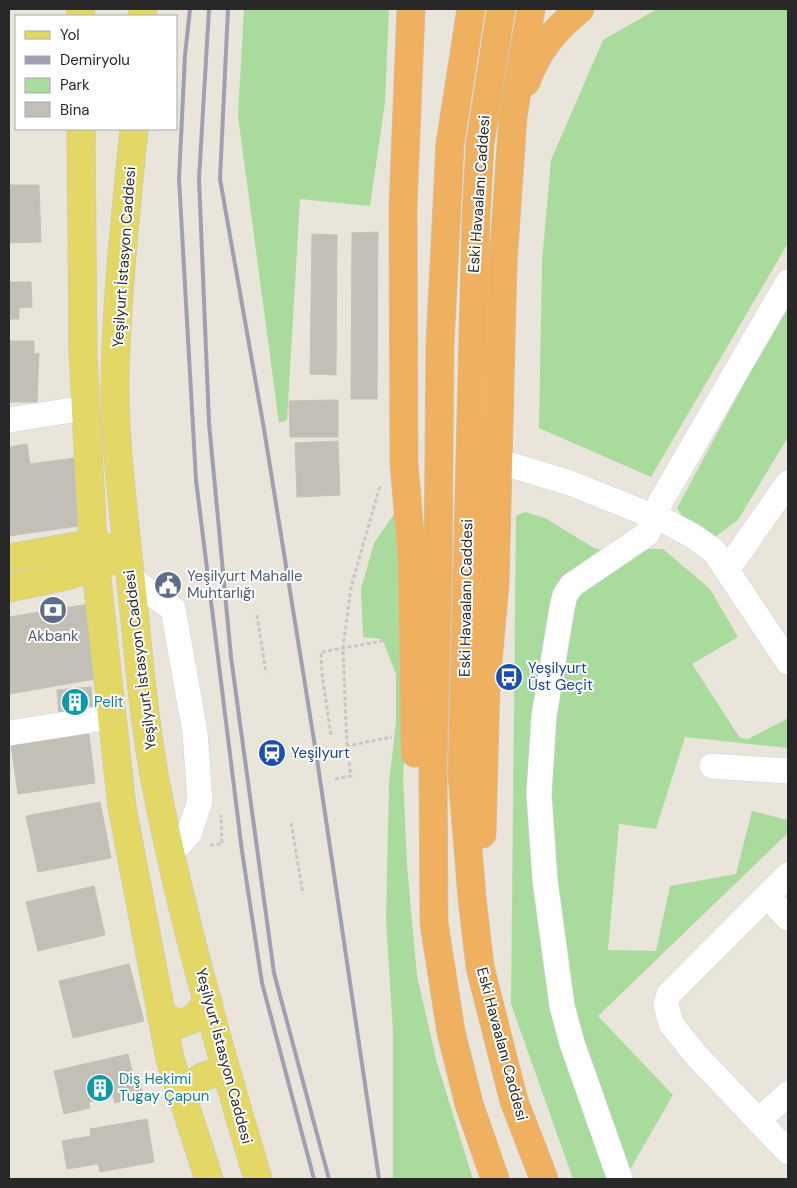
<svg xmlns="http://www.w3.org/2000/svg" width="797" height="1188" font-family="'DM Sans',sans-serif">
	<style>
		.green { fill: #a9dc9c }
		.building { fill: #c2bfb7; stroke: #c4c1b5 }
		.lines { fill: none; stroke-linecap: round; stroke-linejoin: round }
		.minor-casing { stroke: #d1d1e0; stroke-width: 26 }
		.major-casing { stroke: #c7c7c7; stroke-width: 29 }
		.highway-casing { stroke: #c7c7c7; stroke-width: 29 }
		.path { stroke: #c7c7c7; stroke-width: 3; stroke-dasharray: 4 2.5; stroke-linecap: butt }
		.minor { stroke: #fff; stroke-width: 25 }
		.major { stroke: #e3d766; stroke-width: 28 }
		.highway { stroke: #efb160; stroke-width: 28 }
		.rail { stroke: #9f9fb1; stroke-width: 4 }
		.labels { text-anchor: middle; stroke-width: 4; stroke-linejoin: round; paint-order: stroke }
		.street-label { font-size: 15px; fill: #282828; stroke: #fff }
		.service-label { font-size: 15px; fill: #4e5e75; stroke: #fff; text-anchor: start }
		.transit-label { font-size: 15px; fill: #164399; stroke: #fff; text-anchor: start }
		.culture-label { font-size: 15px; fill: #0d838f; stroke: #fff; text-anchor: start }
	</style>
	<rect width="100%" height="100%" fill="#e9e5db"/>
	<path class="green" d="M244,9H389L385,102L370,206L300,199L287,420L279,423L238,116Z
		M657,9H788V243L651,477L539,428L542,262L551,160L603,40Z
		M788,302V437L738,520L712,539L692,531L677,508Z
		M525,512L545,518L594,548L627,556L649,549H663L710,589L738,637L692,664L740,738L748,739L788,718V748L685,737L656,829L619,824L608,950L656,951L670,886L736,874L752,811L788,820V833L598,1016L673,1095L628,1173L634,1179H573L511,1004L516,516Z
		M394,514L398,522L410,691L403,774L407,866L417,976L437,1063L473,1179H393V1033L386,919L389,784L396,722V674L382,639L363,637L361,589L374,543Z"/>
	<path class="building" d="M9,185H39L41,242L9,243Z
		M378,232L377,399H351L352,233Z
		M312,234L337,235L336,375L310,374Z
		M9,282H31L32,307L19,308V319H9Z
		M9,341H34V354L39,353L37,402H9Z
		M338,400V437H290L289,401Z
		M338,441L340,495L297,497L295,443Z
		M27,444L30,464L75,458L85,525L9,536V447Z
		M89,604L101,678L9,694V617Z
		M91,687L93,714L59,717L57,690Z
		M89,734L95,783L18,794L11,745Z
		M100,802L111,858L38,872L26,816Z
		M94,886L105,935L38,951L26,902Z
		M129,964L144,1021L73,1038L59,981Z
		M128,1054L134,1079L139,1078L143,1096L115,1103L113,1096L89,1102L90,1108L64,1114L54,1071Z
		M147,1119L154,1162L100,1172L98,1164L67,1169L62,1141L91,1136L90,1129Z"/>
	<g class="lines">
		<g class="minor-casing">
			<path id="minor" d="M9,420L85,408
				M498,461L570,483L665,521L693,536L714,551L788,662
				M727,570L788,483
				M131,579L173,609L195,732L200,801L189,834L172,852
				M9,733L111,717
				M712,766L788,771
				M788,875L669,994L666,1004L671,1024L696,1055L788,1152
				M767,896L788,918
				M759,1120L788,1094
				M620,1179L572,1043L562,1006L545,880L539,794L544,716L562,608L565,595L572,585L647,534L661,501L788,282"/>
		</g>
		<g class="major-casing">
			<path id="major" d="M80,16L81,9
				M142,16L143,9
				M81,129L83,353L93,543L122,807L170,1059L209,1179
				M134,129C126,210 117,293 115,375C114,444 124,514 131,583C138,648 143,715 155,780C181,915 219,1048 258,1179
				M9,558L93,543L109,548
				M9,588L70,575L112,560
				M161,1015L180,1024L193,1019L208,1002
				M184,1101C195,1080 202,1070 227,1075"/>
		</g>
		<g class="highway-casing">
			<path id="highway" d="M411,9L403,207L404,463L412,558L415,753
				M471,9L450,144L440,345L438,569L433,767L434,923L451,1032L469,1104L495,1179
				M501,9L480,144L476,216L462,775L472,898L480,967L514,1101L544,1179
				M526,82C537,51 555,29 580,9
				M482,834L486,684L495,585L503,263L513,116L531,9"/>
		</g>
		<path class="path" d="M257,615L266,673
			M331,735L322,674L321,652L388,640
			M347,746L343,648L351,587L380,486
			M335,779L351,776L347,746L392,737
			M291,823L303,894
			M210,845L222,844L221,815"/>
		<use href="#minor" class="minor"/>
		<use href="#major" class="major"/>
		<use href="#highway" class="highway"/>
		<path class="rail" d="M190,9L185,55L179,179L196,480L242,851L262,983L314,1179
			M209,9L199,179L209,423L231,657L274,973L329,1179
			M228,9L220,179L264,429L317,759L379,1179"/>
	</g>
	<defs>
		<g id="civic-disc" transform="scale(1.4375)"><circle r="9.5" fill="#5c6f8a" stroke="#fff"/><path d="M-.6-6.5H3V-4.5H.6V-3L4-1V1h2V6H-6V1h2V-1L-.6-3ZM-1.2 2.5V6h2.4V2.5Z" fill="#fff"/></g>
		<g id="bank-disc" transform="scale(1.4375)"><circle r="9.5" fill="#5c6f8a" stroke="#fff"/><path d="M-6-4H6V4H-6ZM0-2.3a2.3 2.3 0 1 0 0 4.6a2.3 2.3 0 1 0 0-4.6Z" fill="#fff"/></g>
		<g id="bus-disc" transform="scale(1.4375)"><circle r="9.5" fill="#1a4fb4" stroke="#fff"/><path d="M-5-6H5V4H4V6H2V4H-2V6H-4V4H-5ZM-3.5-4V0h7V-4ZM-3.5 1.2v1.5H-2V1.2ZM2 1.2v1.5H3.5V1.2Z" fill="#fff"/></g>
		<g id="building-disc" transform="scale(1.4375)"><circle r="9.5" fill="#0f9aa8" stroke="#fff"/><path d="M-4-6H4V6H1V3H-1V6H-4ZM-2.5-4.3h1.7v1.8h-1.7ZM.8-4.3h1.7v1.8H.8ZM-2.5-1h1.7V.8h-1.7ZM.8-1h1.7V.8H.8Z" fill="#fff"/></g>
		<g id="station-disc" transform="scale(1.4375)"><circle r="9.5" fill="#1a4fb4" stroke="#fff"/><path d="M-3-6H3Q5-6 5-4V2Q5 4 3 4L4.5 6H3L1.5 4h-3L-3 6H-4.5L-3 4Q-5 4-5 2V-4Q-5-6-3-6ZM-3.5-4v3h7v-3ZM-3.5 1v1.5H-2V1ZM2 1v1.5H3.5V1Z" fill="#fff"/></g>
	</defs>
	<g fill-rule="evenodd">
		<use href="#civic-disc" x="168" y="585"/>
		<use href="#bank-disc" x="53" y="610"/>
		<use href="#bus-disc" x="509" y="677"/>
		<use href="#building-disc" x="75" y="702"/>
		<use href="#station-disc" x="272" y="753"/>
		<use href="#building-disc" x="100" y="1088"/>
	</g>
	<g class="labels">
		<g class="street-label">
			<text transform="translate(479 194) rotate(-86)" y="5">Eski Havaalanı Caddesi</text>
			<text transform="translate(124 257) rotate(-86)" y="5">Yeşilyurt İstasyon Caddesi</text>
			<text transform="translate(466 598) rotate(-89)" y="5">Eski Havaalanı Caddesi</text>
			<text transform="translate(140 660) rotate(-97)" y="5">Yeşilyurt İstasyon Caddesi</text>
			<text transform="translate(502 1044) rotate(75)" y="5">Eski Havaalanı Caddesi</text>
			<text transform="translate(224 1056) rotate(75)" y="5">Yeşilyurt İstasyon Caddesi</text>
		</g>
		<g class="service-label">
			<text x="187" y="581">Yeşilyurt Mahalle<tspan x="187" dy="17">Muhtarlığı</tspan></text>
			<text x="53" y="641" text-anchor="middle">Akbank</text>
		</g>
		<g class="transit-label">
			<text x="528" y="673">Yeşilyurt<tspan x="528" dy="17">Üst Geçit</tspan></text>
			<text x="291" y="758">Yeşilyurt</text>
		</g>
		<g class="culture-label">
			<text x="94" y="707">Pelit</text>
			<text x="119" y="1084">Diş Hekimi<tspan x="119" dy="17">Tugay Çapun</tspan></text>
		</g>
	</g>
	<rect width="797" height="1188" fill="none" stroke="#282828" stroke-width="20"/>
	<rect x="15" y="15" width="162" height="115" fill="#ffffff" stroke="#a9a9a9"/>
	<rect x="25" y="31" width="25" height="8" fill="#e3d766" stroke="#a9a9a9"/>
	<text x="60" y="40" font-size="15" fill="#282828">Yol</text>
	<rect x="25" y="56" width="25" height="8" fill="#9f9fb1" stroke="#a9a9a9"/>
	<text x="60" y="65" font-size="15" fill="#282828">Demiryolu</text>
	<rect x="25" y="78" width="25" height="15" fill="#a9dc9c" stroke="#a9a9a9"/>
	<text x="60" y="90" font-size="15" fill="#282828">Park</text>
	<rect x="25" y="102" width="25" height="15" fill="#c2bfb7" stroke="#a9a9a9"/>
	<text x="60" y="115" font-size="15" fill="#282828">Bina</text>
</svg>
